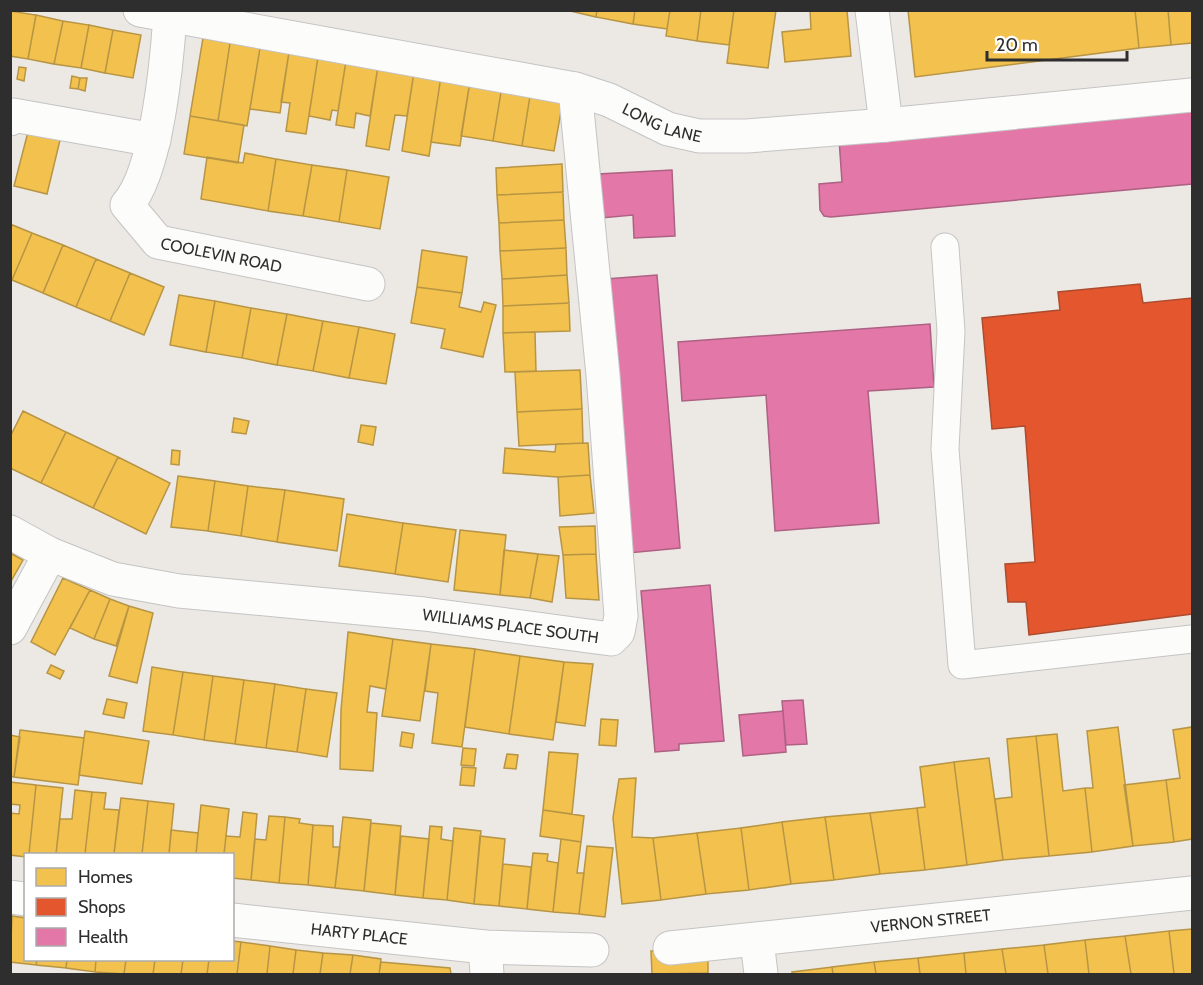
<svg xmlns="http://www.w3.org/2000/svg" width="1203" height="985" font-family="Cabin,sans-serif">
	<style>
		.homes { fill: #f2c14e; stroke: #b79544; stroke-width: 1.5 }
		.shops { fill: #e4572e; stroke: #ad4b2e; stroke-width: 1.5 }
		.health { fill: #e377a8; stroke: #ad6183; stroke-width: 1.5 }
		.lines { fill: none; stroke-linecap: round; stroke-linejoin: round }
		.lane-casing { stroke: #c5c4c5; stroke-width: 29 }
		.street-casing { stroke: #c5c4c5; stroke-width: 35 }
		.lane { stroke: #fcfcfb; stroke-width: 27 }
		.street { stroke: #fcfcfb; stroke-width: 33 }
		.labels { text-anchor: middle; stroke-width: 6; stroke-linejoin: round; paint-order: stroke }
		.street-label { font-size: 16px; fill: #2e2e2e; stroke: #fff }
	</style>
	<rect width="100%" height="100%" fill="#ece8e4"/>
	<path class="homes" d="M566,10H597L596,17Z
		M597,10H635L633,24L596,17Z
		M635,10H670L667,29L633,24Z
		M670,10H701L697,41L666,36Z
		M701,10H734L729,45L697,41Z
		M734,10H776L768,68L727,63Z
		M810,10H847L851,56L785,62L782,32L811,29Z
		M908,10H1135L1139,48L915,77Z
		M1135,10H1168L1171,45L1139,48Z
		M1168,10H1192V43L1171,45Z
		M10,11L36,15L28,59L10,56Z
		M36,15L63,21L54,64L28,59Z
		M63,21L89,25L81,68L54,64Z
		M89,25L113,30L105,73L81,68Z
		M113,30L141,35L133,78L105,73Z
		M203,38L230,43L218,121L190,116Z
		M230,43L260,48L247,126L218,121Z
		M260,48L289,52L280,113L250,109Z
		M289,52L318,57L306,134L286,131L290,103L281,102Z
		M318,57L346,61L338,111L332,110L330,120L309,116Z
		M346,61L378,66L370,116L356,113L354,128L336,125Z
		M378,66L414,72L407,116L395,115L389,150L366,146Z
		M19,67L26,68L24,81L17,79Z
		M414,72L441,76L429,156L402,151Z
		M72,76L80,78L78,89L70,88Z
		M441,76L470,81L460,146L431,142Z
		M80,78H87L85,91L78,89Z
		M470,81L502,86L493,141L461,136Z
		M502,86L531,90L522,146L493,141Z
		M531,90L564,95L554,151L522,146Z
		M190,116L244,125L238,163L184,154Z
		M29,128L61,136L47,194L14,186Z
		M245,153L276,159L268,211L201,199L207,157L243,163Z
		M276,159L312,165L303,216L268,211Z
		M562,164L563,192L497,195L496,168Z
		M312,165L347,170L339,222L303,216Z
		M347,170L389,177L380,229L339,222Z
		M563,192L564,220L499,223L497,195Z
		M564,220L566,248L500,251L499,223Z
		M10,224L32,233L12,280L10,279Z
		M32,233L63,245L43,293L12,280Z
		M63,245L96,259L76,307L43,293Z
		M566,248L567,275L502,279L500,251Z
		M422,250L467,257L462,293L417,287Z
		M96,259L130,273L110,321L76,307Z
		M130,273L164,287L144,335L110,321Z
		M567,275L569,303L503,306L502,279Z
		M417,287L462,293L459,307L481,312L484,302L496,305L483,357L441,348L445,329L411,323Z
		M179,295L215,301L206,352L170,345Z
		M215,301L251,308L242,358L206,352Z
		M569,303L570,331L503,333V306Z
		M251,308L287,314L277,365L242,358Z
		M287,314L323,321L313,371L277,365Z
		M323,321L359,327L349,378L313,371Z
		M359,327L395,334L386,384L349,378Z
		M535,332L536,371L505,372L503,333Z
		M580,370L582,409L517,412L515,372Z
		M582,409L583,443L519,446L517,412Z
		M23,411L66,432L41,483L10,468V437Z
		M234,418L249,421L246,434L232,432Z
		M361,425L376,427L373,445L358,442Z
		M66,432L118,457L93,508L41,483Z
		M588,443L590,475L558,477L503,473L505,448L555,452L556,444Z
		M172,450L180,451L179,465L171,464Z
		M118,457L170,483L146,534L93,508Z
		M590,475L594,513L560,516L558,477Z
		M178,476L215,481L208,531L171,527Z
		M215,481L248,486L241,536L208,531Z
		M248,486L285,490L277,542L241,536Z
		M285,490L344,499L337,551L277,542Z
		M347,514L403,523L395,574L339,566Z
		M403,523L456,530L448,582L395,574Z
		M595,526L596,554L563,555L559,527Z
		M460,530L506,535L500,595L454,590Z
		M504,550L538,554L530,598L500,595Z
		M10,553L23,560L10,583Z
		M538,554L559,556L552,602L530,598Z
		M596,554L599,600L566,598L563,555Z
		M63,578L90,590L55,655L31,642Z
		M90,590L110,599L94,639L70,628Z
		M110,599L129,606L116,646L94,639Z
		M129,606L153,613L137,683L109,676Z
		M348,632L393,639L386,689L370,686L367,712L377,713L373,771L340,769L341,710Z
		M393,639L431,644L420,721L382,716Z
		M431,644L475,649L462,747L432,743L438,693L425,691Z
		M475,649L520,656L509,734L465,727Z
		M520,656L564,662L553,740L509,734Z
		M564,662L593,664L585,726L556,722Z
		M51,665L64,671L60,679L47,673Z
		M152,667L183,672L173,735L143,731Z
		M183,672L213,676L204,740L173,735Z
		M213,676L244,680L235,744L204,740Z
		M244,680L275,684L266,748L235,744Z
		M275,684L306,689L297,752L266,748Z
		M306,689L337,693L327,757L297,752Z
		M107,699L127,703L124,718L103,714Z
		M601,719L618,720L616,746L599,745Z
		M1118,727L1133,846L1092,852L1085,788H1093L1087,731Z
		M1192,727V839L1174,842L1166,780L1180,778L1173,730Z
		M20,730L84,738L78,785L14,777Z
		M85,731L149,741L142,784L79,775Z
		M402,732L414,734L412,748L400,746Z
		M1057,734L1063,791L1085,788L1092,852L1049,856L1036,736Z
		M10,735L20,737L14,777L10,776Z
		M1036,736L1049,856L1003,860L995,799L1012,797L1007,739Z
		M463,748L476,749L474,766L461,765Z
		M549,752L578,754L572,814L543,810Z
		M507,754L518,755L516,769L504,768Z
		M989,758L1003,860L967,865L954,762Z
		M954,762L967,865L925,870L917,808L925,807L920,767Z
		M462,767L476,768L474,786L460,785Z
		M636,778L632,837L653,838L661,900L622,904L613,818L619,779Z
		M1166,780L1174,842L1133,846L1124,785Z
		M10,782L36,785L29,854L26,857L10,855V813L19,814L20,805L10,804Z
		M36,785L63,788L56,854H29Z
		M75,790L92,792L85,854H56L60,819H72Z
		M92,792L106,793L104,809L119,810L114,854H85Z
		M121,798L148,801L142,854H114Z
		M148,801L174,804L169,854H142Z
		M201,805L229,809L224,854H196Z
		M917,808L925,870L880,874L870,813Z
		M543,810L584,816L581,842L540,836Z
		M243,812L257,814L251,880L232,878V854H224L226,836L240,837Z
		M870,813L880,874L834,880L825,817Z
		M269,816L285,817L279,883L251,880L255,839L266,840Z
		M285,817L300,819L299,823L313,825L308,885L279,883Z
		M343,817L371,820L364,891L335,888Z
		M825,817L834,880L791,884L782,822Z
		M782,822L791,884L749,890L741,828Z
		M371,823L401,826L395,895L364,891Z
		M313,825L333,826V847H340L335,888L308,885Z
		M430,826L442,827L441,839L453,841L447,900L423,898Z
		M454,828L481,831L474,904L447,900Z
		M741,828L749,890L706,894L697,833Z
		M171,830L198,833L196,854H169Z
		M697,833L706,894L661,900L653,838Z
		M401,836L429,839L423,898L395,895Z
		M480,836L505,839L499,906L474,904Z
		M561,839L581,842L577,873H584L579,914L553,912Z
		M587,846L613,848L605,917L579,914Z
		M533,853L548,854L547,861L558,863L553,912L527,909Z
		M503,864L531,867L527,909L499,906Z
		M12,916L26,918V960H37L36,965L10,962Z
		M1192,929V974H1174L1169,931Z
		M1169,931L1174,974H1131L1125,936Z
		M1125,936L1131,974H1089L1085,940Z
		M1085,940L1089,974H1048L1044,945Z
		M232,941L241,942L237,974H207L209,960H232Z
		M241,942L270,946L267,974H237Z
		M1044,945L1048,974H1006L1002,949Z
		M270,946L296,950L293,974H267Z
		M699,949L708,955V973L652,974L651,951Z
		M1002,949L1006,974H966L964,953Z
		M296,950L323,953L320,974H293Z
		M323,953L353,955L350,974H320Z
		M964,953L966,974H920L918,958Z
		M353,955L381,959L379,974H350Z
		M918,958L920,974H876L874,962Z
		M37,960H67L66,968L36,965Z
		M67,960H96L95,972L66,968Z
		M96,960H126L124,974L95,972Z
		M126,960H155L153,974H124Z
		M155,960H183L181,974H153Z
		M183,960H209L207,974H181Z
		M381,962L450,968L451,974H379Z
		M874,962L876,974H833L832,967Z
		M832,967L833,974H792V972Z"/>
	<path class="shops" d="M1140,284L1143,303L1192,298V614L1029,635L1026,602H1008L1005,564L1035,562L1025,426L992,429L982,318L1060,310L1058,292Z"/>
	<path class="health" d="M1192,108V184L831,217L824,216L820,210L819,184L842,182L839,139Z
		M672,170L675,236L634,238L633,215L601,218L598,174Z
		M657,275L680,548L628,553L606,279Z
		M930,324L934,387L868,391L879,523L775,531L766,395L682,401L678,342Z
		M710,585L724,741L679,744V750L655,752L641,591Z
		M803,700L807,744L786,745L782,701Z
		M783,711L786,752L743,756L739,715Z"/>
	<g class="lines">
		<g class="lane-casing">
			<path id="lane" d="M945,247L951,331L945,449L962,665L1192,639"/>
		</g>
		<g class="street-casing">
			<g id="street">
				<path id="s1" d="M140,10L575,89L609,100L668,129L699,136H747L886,125L1192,95"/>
				<path d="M872,10L886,125"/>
				<path id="s2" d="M170,15C167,61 157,172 127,205L158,242L368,284"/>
				<path d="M10,119L13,115L154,140"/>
				<path id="s3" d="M10,532L50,554L113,579L179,591L424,614L611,639L618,632L621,616L603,375L575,89"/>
				<path d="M10,628L50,554"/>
				<path d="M10,897L26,899"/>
				<path id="s4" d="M232,920L485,947L592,950"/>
				<path d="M757,941L761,974"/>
				<path d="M485,947L487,974"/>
				<path id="s5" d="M670,948L1192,893"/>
			</g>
		</g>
		<use href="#lane" class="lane"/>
		<use href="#street" class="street"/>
	</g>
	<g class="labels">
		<g class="street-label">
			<text dy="6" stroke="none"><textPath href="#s1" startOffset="536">LONG LANE</textPath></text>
			<text dy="6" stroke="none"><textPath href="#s2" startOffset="310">COOLEVIN ROAD</textPath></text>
			<text dy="6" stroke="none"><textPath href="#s3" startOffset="514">WILLIAMS PLACE SOUTH</textPath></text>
			<text dy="6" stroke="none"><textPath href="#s5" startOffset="262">VERNON STREET</textPath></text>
			<text dy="6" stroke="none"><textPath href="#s4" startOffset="128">HARTY PLACE</textPath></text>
		</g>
	</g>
	<rect width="1203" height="985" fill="none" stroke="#2e2e2e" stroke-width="24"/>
	<rect x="24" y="853" width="210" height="108" fill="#ffffff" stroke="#ababab" stroke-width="1.5"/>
	<rect x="36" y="868" width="30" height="18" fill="#f2c14e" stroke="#ababab" stroke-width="1.5"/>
	<text x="78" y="883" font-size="18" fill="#2e2e2e">Homes</text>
	<rect x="36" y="898" width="30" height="18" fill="#e4572e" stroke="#ababab" stroke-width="1.5"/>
	<text x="78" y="913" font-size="18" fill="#2e2e2e">Shops</text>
	<rect x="36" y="928" width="30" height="18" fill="#e377a8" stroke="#ababab" stroke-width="1.5"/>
	<text x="78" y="943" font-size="18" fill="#2e2e2e">Health</text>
	<path d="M987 51v9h140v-9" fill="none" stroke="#2e2e2e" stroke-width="3"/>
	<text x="996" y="51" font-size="18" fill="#2e2e2e" stroke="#ffffff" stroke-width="4.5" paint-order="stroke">20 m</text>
</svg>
